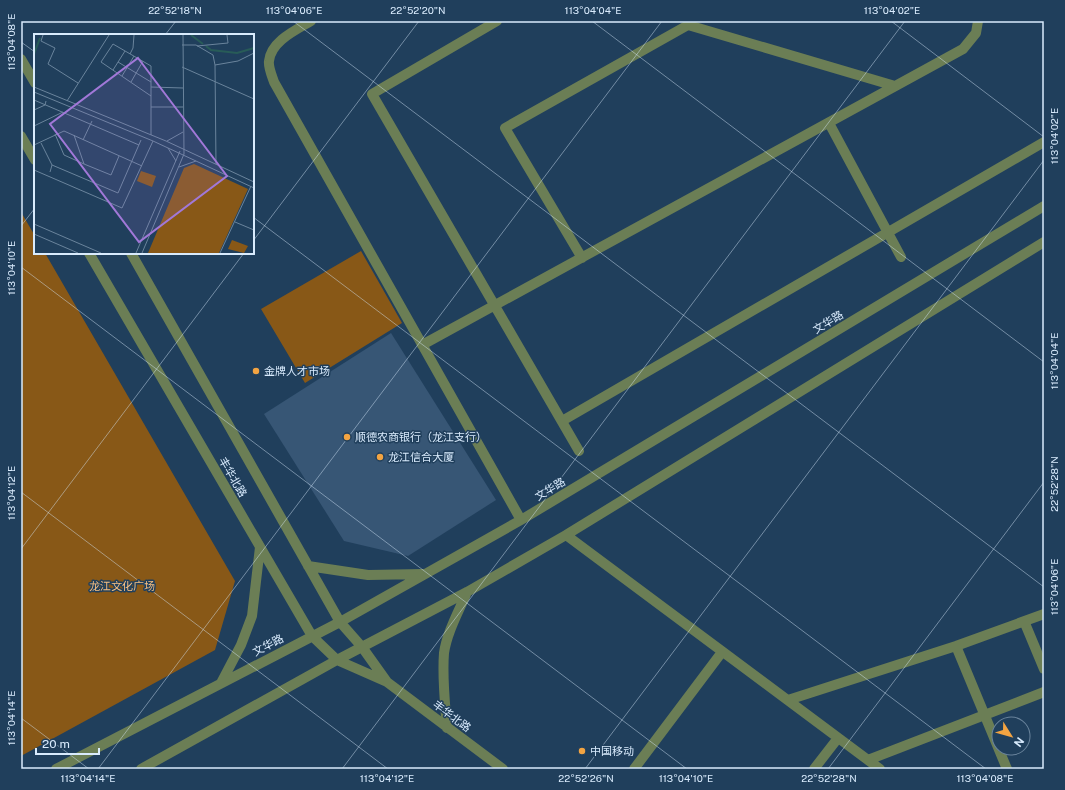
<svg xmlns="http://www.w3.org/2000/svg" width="1065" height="790" font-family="'Public Sans','Noto Sans SC',sans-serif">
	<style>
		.green { fill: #885817 }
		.building { fill: #375675 }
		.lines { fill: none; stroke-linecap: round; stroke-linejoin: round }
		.minor { stroke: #6b7e55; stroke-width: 10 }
		.ticks { fill: none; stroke: #d9ebfd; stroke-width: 1; stroke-opacity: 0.45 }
		.poi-dot { fill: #f3a442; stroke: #203f5c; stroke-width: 1.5 }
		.labels { text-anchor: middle; stroke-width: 3; stroke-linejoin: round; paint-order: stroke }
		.street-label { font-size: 11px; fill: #d9ebfd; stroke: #203f5c }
		.poi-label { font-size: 11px; fill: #d9ebfd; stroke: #203f5c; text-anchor: start }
		.park-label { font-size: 11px; fill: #f8c081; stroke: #203f5c }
		.inset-river { fill: none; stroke: #285c58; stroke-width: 2 }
		.inset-road { fill: none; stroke: #6a849c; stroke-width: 1 }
		.view { fill: #a178d8; fill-opacity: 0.15; stroke: #a178d8; stroke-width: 2 }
		.inset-edge { fill: none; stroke: #d9ebfd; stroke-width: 2 }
		.neatline { fill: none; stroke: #d9ebfd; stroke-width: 1.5 }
		.ticks-label { font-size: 10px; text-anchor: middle; fill: #d9ebfd }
	</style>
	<rect width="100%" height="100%" fill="#203f5c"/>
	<path class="green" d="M21,212L35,236V253H45L235,581L215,650L21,756Z
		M361,251L402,323L305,383L261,309Z"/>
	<path class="building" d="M391,333L496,500L408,556L344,541L264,414Z"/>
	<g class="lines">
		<path class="minor" d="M311,21C296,30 271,41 269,61C268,67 272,76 274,82L521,520
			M497,21L372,94L579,451
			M21,59L35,83
			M829,123L901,257
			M21,136L35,160
			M89,253L312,636L337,660L387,682L503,769
			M131,253L340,622L362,647L387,682
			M582,258L505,128L688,25L895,86
			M422,345L963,49L976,33L978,21
			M562,421L1044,142
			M566,535L880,769
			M308,566L368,575L423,574
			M1024,621L1044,669
			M956,646L1007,769
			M221,683L241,645L252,616L260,547
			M788,700L956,646L1044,614
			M447,728C445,703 442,678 444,653C447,632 459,611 467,592
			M868,760L1044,692
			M56,769L340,622L521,520L1044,206
			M141,769L337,660L467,592L566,535L1044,242
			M634,769L722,652
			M814,769L838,738"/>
	</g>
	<path class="ticks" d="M293,21L1044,587M592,21L1044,362M891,21L1044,137M165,35L176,21M21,42L35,52M253,217L986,769M21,226L35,208M253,241L419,21M21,267L687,769M21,492L388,769M21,549L244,253M21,718L89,769M98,769L662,21M342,769L905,21M585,769L1044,160M828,769L1044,482"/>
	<g class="poi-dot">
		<circle cx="256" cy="371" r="4"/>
		<circle cx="347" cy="437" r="4"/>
		<circle cx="380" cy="457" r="4"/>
		<circle cx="582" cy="751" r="4"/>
	</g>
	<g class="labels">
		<g class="street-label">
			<text transform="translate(828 322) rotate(-31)" y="4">文华路</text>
			<text transform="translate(233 477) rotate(60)" y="4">丰华北路</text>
			<text transform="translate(550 489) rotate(-31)" y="4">文华路</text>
			<text transform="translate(268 645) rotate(-28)" y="4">文华路</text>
			<text transform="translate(452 716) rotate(37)" y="4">丰华北路</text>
		</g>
		<g class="poi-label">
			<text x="264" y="375">金牌人才市场</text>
			<text x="355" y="441">顺德农商银行（龙江支行）</text>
			<text x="388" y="461">龙江信合大厦</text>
			<text x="590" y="755">中国移动</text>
		</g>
		<g class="park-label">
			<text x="122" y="590">龙江文化广场</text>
		</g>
	</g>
	<g transform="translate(34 34)">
		<rect width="220" height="220" fill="#203f5c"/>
		<path d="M160,130L214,155L185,219H114L150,134ZM107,137L122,142L118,153L103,147ZM198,206L214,212L210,219L194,215Z" fill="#885817"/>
		<path class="inset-river" d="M157,1L169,10M172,12L177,16L203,19L220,14M0,20L6,4"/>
		<path class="inset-road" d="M9,1L7,7L21,14L14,30L44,49M148,11H162L179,21L181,31M163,12L194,9L193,1M96,20L99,14L100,1M84,28L117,48M148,33L220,65M79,36L91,17M88,42L100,22M97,48L109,27M0,53L132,107L220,148M117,53L149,54M0,58L119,107L220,154M117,62L67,28L79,10L117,32V101M0,66L105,111M33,67L75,1M117,73H149M0,76L11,71L12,67M0,92L29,78M21,100L30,121L50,130M40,101L50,130L77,141L85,122M49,106L58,87M133,107L149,98M7,109L18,131L16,138M0,111L30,97L108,132M134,114L142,127M182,130L181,31L204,27L220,19M18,131L84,159L107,106M145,133L162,127M0,136L88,174L119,107M201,188L220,196M0,190L67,219M0,200L44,219M102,219L146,117M108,219L150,120L149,1M186,219L217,152"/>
		<path class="view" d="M104,24L193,142L105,208L16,90Z"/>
		<rect width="220" height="220" class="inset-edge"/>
	</g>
	<rect width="1065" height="790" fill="none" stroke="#203f5c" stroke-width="44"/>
	<g transform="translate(1011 736) rotate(127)"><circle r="19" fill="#203f5c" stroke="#6a849c"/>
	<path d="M0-3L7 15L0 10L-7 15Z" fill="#f3a442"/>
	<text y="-6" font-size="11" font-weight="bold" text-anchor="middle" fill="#d9ebfd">N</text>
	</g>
	<path d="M36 748v6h63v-6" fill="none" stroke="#d9ebfd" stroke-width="2"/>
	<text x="42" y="748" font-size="12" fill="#d9ebfd" stroke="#203f5c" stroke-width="3" paint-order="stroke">20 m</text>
	<rect x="22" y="22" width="1021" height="746" class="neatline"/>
	<g class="ticks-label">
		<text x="175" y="14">22°52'18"N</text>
		<text x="294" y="14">113°04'06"E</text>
		<text x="418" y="14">22°52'20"N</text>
		<text x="593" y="14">113°04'04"E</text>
		<text x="892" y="14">113°04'02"E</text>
		<text transform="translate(11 42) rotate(-90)" y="4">113°04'08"E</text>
		<text transform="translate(1054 136) rotate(-90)" y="4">113°04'02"E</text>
		<text transform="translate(11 268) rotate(-90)" y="4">113°04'10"E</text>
		<text transform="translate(1054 361) rotate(-90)" y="4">113°04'04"E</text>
		<text transform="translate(1054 484) rotate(-90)" y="4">22°52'28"N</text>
		<text transform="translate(11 493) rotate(-90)" y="4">113°04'12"E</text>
		<text transform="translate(1054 587) rotate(-90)" y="4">113°04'06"E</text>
		<text transform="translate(11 718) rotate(-90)" y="4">113°04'14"E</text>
		<text x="88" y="782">113°04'14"E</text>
		<text x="387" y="782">113°04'12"E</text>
		<text x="586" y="782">22°52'26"N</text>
		<text x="686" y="782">113°04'10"E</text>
		<text x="829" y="782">22°52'28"N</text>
		<text x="985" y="782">113°04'08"E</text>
	</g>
</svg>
